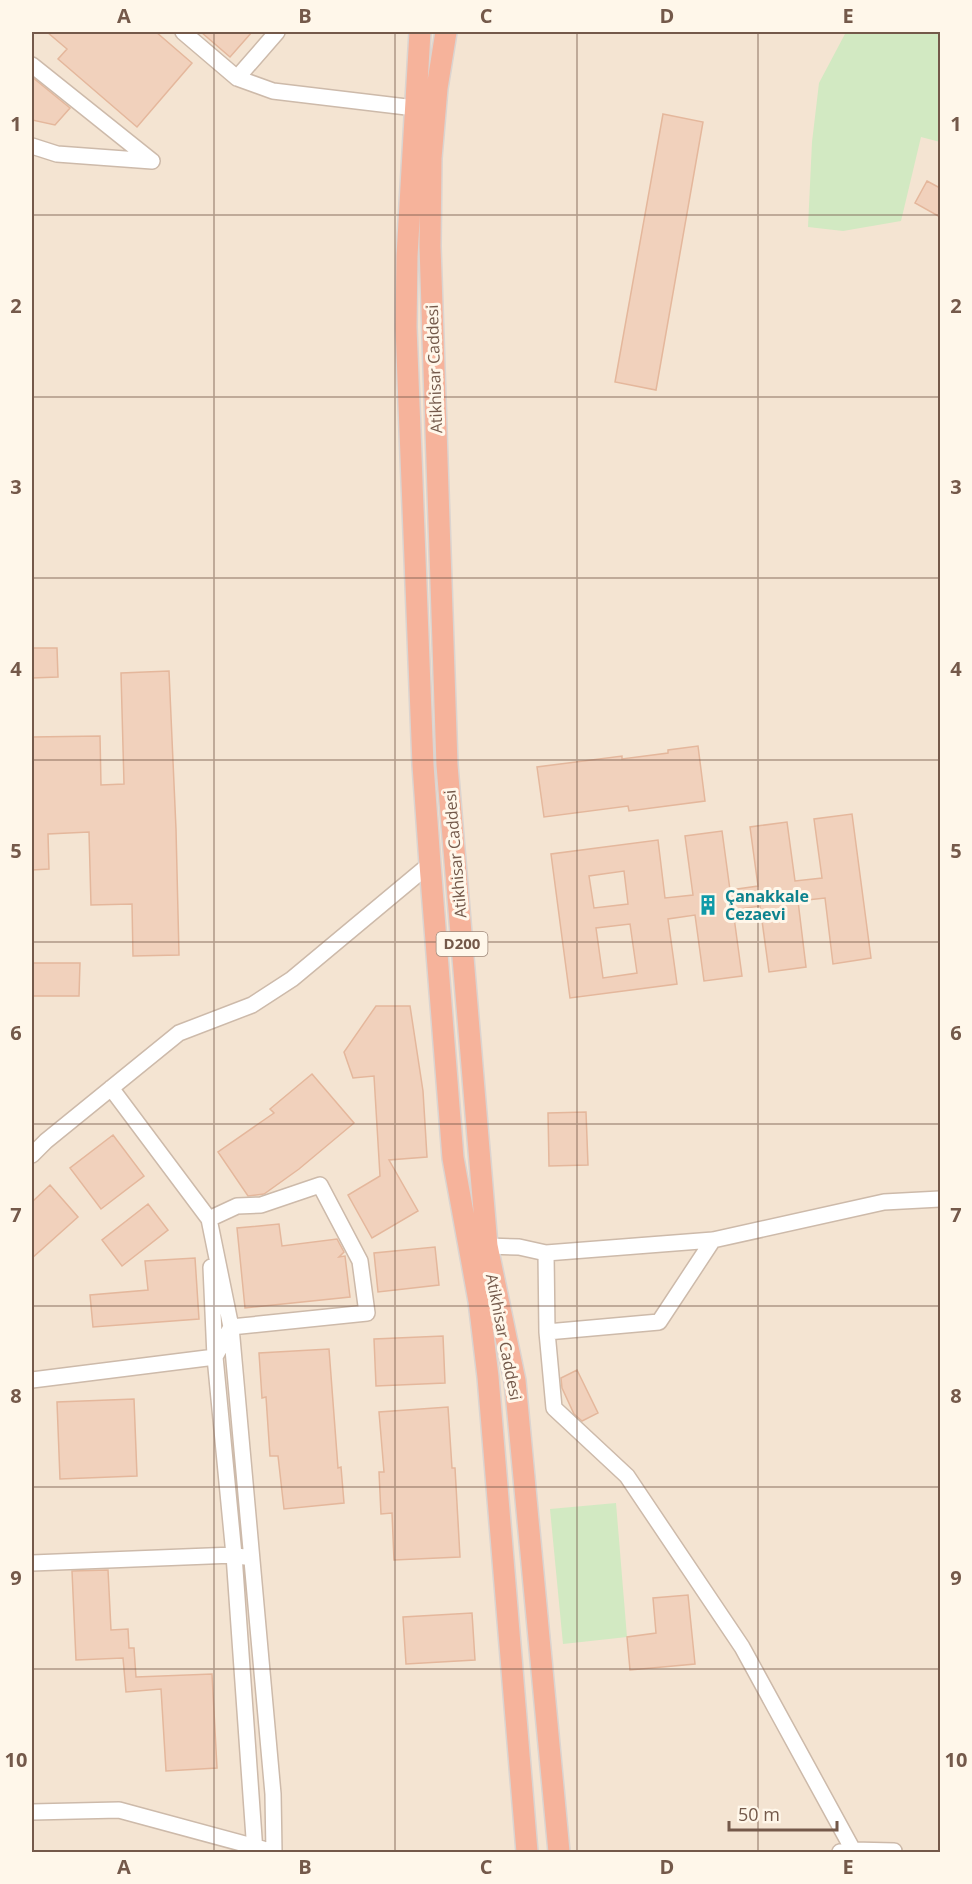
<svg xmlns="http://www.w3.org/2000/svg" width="972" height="1884" font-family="'Open Sans',sans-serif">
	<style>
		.residential { fill: #f4e4d2 }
		.green { fill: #d2e9c2 }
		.building { fill: #f1d1bc; stroke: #e4b79c; stroke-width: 1.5; fill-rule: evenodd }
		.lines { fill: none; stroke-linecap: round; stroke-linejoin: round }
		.minor-casing { stroke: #cdbaaa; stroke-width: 18 }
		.highway-casing { stroke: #dbd4d0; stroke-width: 24 }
		.minor { stroke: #fff; stroke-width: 15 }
		.highway { stroke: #f6b39b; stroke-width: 21 }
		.grid { fill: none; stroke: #74594a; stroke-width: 1.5; stroke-opacity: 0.55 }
		.labels { text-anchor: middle; stroke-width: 6; stroke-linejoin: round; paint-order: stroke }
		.shield { fill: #fff7ea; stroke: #9e887a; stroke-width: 1.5 }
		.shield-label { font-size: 15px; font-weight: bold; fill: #74594a }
		.street-label { font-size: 16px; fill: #74594a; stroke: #fff7ea }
		.culture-label { font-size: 16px; font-weight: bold; fill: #0d838f; stroke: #fff7ea; text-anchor: start }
		.neatline { fill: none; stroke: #74594a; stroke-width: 2 }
		.grid-label { font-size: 20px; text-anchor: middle; font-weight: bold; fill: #74594a }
	</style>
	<rect width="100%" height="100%" fill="#fcf3e4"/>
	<path class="residential" d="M32,32H940V1852H32Z"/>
	<path class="green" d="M846,32H940V142L921,137L901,221L843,231L808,227L812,142L819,83Z
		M616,1503L627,1637L563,1644L550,1509Z"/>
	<path class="building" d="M47,32H156L192,63L137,127L58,59L67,49Z
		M201,32H252L230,57Z
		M32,77L70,108L55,125L32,120Z
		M663,114L703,122L656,390L615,382Z
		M927,181L940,188V217L915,203Z
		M32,648H57L58,677L32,678Z
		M169,671L176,829L179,955L133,956L132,904L91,905L89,832L48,834L49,869L32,870V737L100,736L101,785L124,784L121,673Z
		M698,746L705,801L629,811L628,806L544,817L537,767L622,756V759L668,753V750Z
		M852,814L871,958L833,964L825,898L798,901L806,967L769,972L760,906L733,910L742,976L704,981L695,915L668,919L677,984L570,998L551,854L658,840L665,898L693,895L685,836L722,831L730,890L758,886L750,827L787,822L795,881L822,878L814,819ZM624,871L628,904L594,908L589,876ZM630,924L637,973L603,978L596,928Z
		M32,963H80L79,996H32Z
		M376,1006H410L423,1091L427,1157L389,1160L418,1211L372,1238L348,1195L380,1176L374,1076L353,1078L344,1052Z
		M312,1074L354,1123L299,1169L264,1194L248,1196L218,1152L274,1113L270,1109Z
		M586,1112L588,1165L549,1166L548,1113Z
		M113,1135L144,1176L101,1209L70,1168Z
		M50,1185L78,1217L32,1258V1202Z
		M148,1204L168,1230L122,1266L102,1240Z
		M279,1224L282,1246L337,1239L344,1252L339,1257L345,1256L350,1297L245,1308L237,1228Z
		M435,1247L439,1285L378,1292L374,1253Z
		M195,1258L199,1319L93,1327L90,1295L148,1290L145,1261Z
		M443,1336L445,1383L376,1386L374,1339Z
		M329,1349L338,1468L341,1467L344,1503L284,1509L278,1456H270L266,1397L262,1398L259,1353Z
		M577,1370L598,1413L582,1421L574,1414L562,1388L561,1378Z
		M134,1399L137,1476L60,1479L57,1402Z
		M448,1407L452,1468H455L460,1557L394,1560L392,1513L381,1514L379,1472H384L379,1412Z
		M108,1570L111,1630L128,1629L129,1648H134L136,1677L212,1674L217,1768L166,1771L161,1689L126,1692L123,1658L76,1660L72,1571Z
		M688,1595L695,1664L630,1670L627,1637L656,1633L653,1598Z
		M472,1613L475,1660L406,1664L403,1617Z"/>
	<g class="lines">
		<g class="minor-casing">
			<path id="minor" d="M183,32L237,78L273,91L415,108
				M32,65L152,161
				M237,78L277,32
				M32,146L57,154L152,161
				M111,1088L209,1219L231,1327L273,1794L274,1852
				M32,1155L46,1141L179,1033L252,1005L292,979L430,864
				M487,1246L519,1247L546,1253L547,1332L659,1322L713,1240
				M546,1253L713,1240L884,1202L940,1199
				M211,1267L215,1357L234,1555L255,1852
				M547,1332L554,1408L627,1476L742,1647L853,1850
				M32,1380L215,1357L231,1327L367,1313L360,1261L320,1185L261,1205L237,1206L209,1219
				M32,1563L234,1555L244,1557
				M32,1812L119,1810L263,1849
				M840,1852L853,1850L894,1851"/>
		</g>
		<g class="highway-casing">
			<path id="highway" d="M420,32L407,256L406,327L423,765L430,864L453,1158L479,1301L488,1377L527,1852
				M446,32L437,88L431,158L430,246L447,765L487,1246L515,1381L559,1852"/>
		</g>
		<use href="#minor" class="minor"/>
		<use href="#highway" class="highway"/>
	</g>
	<path class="grid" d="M214,32V1852M395,32V1852M577,32V1852M758,32V1852M32,215H940M32,397H940M32,578H940M32,760H940M32,942H940M32,1124H940M32,1306H940M32,1487H940M32,1669H940"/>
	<defs>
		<g id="building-bare" transform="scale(1.62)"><path d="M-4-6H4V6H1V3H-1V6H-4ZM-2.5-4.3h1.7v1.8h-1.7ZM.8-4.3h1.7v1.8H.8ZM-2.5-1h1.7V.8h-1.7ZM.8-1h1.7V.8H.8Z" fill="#0f9aa8" stroke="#fff7ea" stroke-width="2.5" paint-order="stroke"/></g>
	</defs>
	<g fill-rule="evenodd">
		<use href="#building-bare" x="708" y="905"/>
	</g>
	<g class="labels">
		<rect class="shield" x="436.5" y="932" width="51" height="24" rx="4.5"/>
		<g class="shield-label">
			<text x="462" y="949">D200</text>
		</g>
		<g class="street-label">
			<text transform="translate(434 369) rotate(-92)" y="6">Atikhisar Caddesi</text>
			<text transform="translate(455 854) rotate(-95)" y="6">Atikhisar Caddesi</text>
			<text transform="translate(504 1337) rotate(79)" y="6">Atikhisar Caddesi</text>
		</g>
		<g class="culture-label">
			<text x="725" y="902">Çanakkale<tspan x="725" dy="18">Cezaevi</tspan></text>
		</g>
	</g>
	<rect width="972" height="1884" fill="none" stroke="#fff7ea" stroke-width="66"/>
	<path d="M729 1821v9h108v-9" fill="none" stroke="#74594a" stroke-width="3"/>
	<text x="738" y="1821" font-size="18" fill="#74594a" stroke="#fff7ea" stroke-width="4.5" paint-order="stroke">50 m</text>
	<rect x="33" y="33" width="906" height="1818" class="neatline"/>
	<g class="grid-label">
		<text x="124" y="23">A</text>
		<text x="305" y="23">B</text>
		<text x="486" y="23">C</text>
		<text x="667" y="23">D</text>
		<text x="848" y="23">E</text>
		<text x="16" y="131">1</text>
		<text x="956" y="131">1</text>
		<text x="16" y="313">2</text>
		<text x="956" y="313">2</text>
		<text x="16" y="494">3</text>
		<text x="956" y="494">3</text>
		<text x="16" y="676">4</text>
		<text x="956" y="676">4</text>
		<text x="16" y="858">5</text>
		<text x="956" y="858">5</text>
		<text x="16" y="1040">6</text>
		<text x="956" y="1040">6</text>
		<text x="16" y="1222">7</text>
		<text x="956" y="1222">7</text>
		<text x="16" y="1403">8</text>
		<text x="956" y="1403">8</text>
		<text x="16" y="1585">9</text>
		<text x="956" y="1585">9</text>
		<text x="16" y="1767">10</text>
		<text x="956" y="1767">10</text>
		<text x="124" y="1874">A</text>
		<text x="305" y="1874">B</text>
		<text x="486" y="1874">C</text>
		<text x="667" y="1874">D</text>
		<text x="848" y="1874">E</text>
	</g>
</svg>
